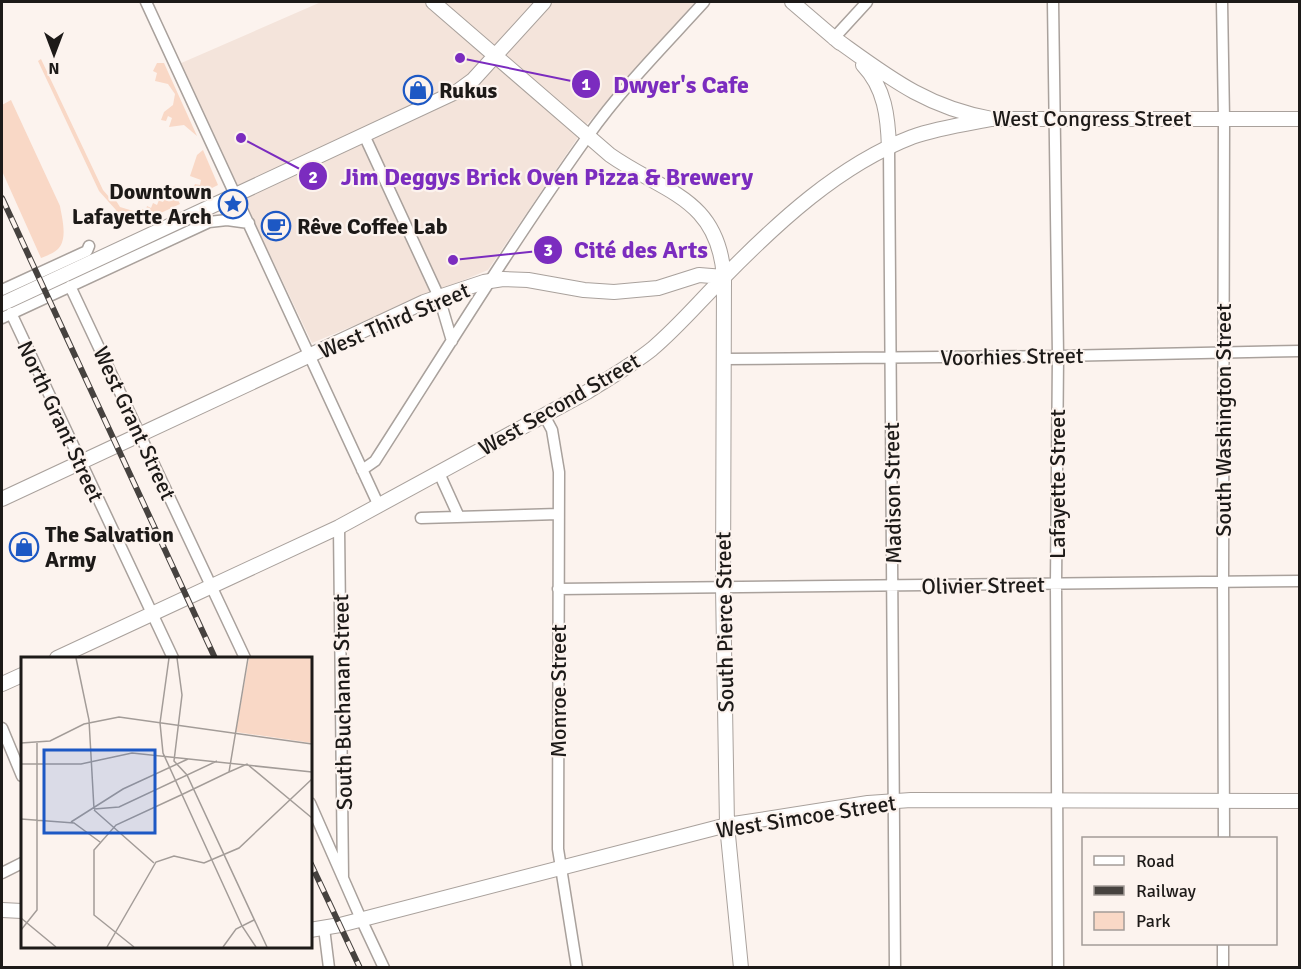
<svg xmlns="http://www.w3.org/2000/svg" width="1301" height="969" font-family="Signika,sans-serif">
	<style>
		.built { fill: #f4e4db }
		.green { fill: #f9d8c6 }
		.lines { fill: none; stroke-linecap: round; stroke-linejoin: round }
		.minor-casing { stroke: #a9a19c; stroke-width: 13 }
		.tertiary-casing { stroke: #a9a19c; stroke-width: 16 }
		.minor { stroke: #fff; stroke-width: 10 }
		.tertiary { stroke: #fff; stroke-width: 14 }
		.rail-casing { stroke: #46423f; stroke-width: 6 }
		.rail { stroke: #fcf3ee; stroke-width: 4; stroke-dasharray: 11; stroke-linecap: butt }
		.labels { text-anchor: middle; stroke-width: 4.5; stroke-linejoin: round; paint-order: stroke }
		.poi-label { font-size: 22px; font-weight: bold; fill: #1d1a18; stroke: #fcf3ee; text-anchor: start }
		.street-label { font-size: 22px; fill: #1d1a18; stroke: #fcf3ee }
		.inset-road { fill: none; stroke: #a39c98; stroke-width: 1.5 }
		.view { fill: #1d58c4; fill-opacity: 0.15; stroke: #1d58c4; stroke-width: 3 }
		.inset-edge { fill: none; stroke: #1d1a18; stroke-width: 3 }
		.leader { fill: none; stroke: #7b2cbf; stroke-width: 2 }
		.callout-dot { fill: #7b2cbf; stroke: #fcf3ee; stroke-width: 2 }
		.mark-label { font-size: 18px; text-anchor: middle; font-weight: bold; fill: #fff }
		.callout-label { font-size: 24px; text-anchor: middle; font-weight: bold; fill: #7b2cbf; stroke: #fcf3ee; stroke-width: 4.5; stroke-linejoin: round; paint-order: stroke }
	</style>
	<rect width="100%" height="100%" fill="#fcf3ee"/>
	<path class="built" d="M321,2H695L587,124L488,270L312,343L179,64Z"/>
	<path class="green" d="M41,59L103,190L109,197L113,196L120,207L140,213L142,209L146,210L147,206L151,208L153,203L157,205L159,200L163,202L165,198L169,199L171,194L164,191L169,188L172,196L177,198L180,204L150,218H136L120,221L116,210L99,191L38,61Z
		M157,63H164L197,136L184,125L169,127L172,118L168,116L166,121L161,120L164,112L173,105L175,94L168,84L155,81L157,73L153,71Z
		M11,100L60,206C62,218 68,239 58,249C54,253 46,256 41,258L2,171V105Z
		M203,150L218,185L192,198L175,192L173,187L174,186L187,191L189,187L193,188L195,184L200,185L201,180L190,176L197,155Z"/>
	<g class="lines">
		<g class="minor-casing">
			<path id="minor" d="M146,2L379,506
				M1053,2L1058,356L1056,584L1058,968
				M1222,2L1224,119L1223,582L1224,838
				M834,38L867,2
				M364,135L439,297L452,341
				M889,148L895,968
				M70,286L245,658
				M2,290L87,251L89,246
				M11,313L173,658
				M2,318L209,222L227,220L249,223
				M724,359L1058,356L1300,351
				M544,415L552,430L559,472L558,849L577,968
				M362,470L375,461C445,352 513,241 588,136C622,88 665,45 704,2
				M439,473L459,517
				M421,518L558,514
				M339,527L343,878
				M558,589L1300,581
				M2,728L22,776
				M310,803L361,919L384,968
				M2,873L22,863
				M324,928L329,968
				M1223,968V944"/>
		</g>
		<g class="tertiary-casing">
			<path id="tertiary" d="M433,2L610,155C664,193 718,197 724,277L723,587L727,825L741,968
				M792,2L840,43
				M834,38C887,76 925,107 992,119H1300
				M863,65C885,88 888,117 889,148
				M2,304L458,91L473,80L544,2
				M2,499L424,302L484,282L503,279L528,280L584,290L614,292L658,288L699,275L724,277
				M57,658L339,527L587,392C609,378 632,365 652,349C678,327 699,302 723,278C777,223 839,165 912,137C938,128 966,124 992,119
				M2,684L22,675
				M2,910L22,911
				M310,930L340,925L727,825L868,803L911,800L1300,801"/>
		</g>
		<use href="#minor" class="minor"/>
		<use href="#tertiary" class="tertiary"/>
		<g class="rail-casing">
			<path id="rail" d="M2,198L215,658
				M310,862L360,968"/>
		</g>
		<use href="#rail" class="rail"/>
	</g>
	<defs>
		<g id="shop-ring" transform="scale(1.5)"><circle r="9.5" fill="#fcf3ee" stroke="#1d58c4" stroke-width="1.5"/><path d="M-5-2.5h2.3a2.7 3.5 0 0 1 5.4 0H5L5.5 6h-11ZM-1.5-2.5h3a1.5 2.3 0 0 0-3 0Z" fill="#1d58c4"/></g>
		<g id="sight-ring" transform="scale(1.5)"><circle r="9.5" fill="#fcf3ee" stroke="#1d58c4" stroke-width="1.5"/><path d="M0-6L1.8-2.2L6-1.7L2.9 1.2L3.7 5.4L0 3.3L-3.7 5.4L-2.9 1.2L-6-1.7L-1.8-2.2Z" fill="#1d58c4"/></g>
		<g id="cafe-ring" transform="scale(1.5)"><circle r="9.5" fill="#fcf3ee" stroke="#1d58c4" stroke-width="1.5"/><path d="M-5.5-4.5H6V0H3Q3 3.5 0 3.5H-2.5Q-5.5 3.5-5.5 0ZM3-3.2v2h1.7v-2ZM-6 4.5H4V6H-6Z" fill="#1d58c4"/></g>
	</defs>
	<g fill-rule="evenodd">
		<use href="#shop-ring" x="418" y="90"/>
		<use href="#sight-ring" x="233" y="204"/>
		<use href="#cafe-ring" x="276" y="226"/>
		<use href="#shop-ring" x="24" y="547"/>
	</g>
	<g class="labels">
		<g class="poi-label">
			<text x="439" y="98">Rukus</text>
			<text x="212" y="199" text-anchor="end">Downtown<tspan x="212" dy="25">Lafayette Arch</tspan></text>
			<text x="297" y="234">Rêve Coffee Lab</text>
			<text x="45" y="542">The Salvation<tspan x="45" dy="25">Army</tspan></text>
		</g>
		<g class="street-label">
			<text x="1092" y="126">West Congress Street</text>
			<text transform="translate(394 320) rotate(-23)" y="8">West Third Street</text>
			<text transform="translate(1012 356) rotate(-1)" y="8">Voorhies Street</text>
			<text transform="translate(559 404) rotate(-30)" y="8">West Second Street</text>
			<text transform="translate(1223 420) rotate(-90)" y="8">South Washington Street</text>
			<text transform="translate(61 421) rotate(65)" y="8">North Grant Street</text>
			<text transform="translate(135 423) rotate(65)" y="8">West Grant Street</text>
			<text transform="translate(1057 484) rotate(-90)" y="8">Lafayette Street</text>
			<text transform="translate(892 493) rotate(-91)" y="8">Madison Street</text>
			<text transform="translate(983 585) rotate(-1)" y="8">Olivier Street</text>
			<text transform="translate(724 622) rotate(-91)" y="8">South Pierce Street</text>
			<text transform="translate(558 691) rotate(-90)" y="8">Monroe Street</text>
			<text transform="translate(342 702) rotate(-91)" y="8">South Buchanan Street</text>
			<text transform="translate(806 816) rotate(-9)" y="8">West Simcoe Street</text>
		</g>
	</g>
	<g transform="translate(21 657)">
		<rect width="291" height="291" fill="#fcf3ee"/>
		<path d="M228,1H291V86L215,75Z" fill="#f9d8c6"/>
		<path class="inset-road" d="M55,1L68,63L73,152M148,1L139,66L142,96L221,269L235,290M156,1L161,38L153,104L166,118L246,290M0,86L29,84L63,67L98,60L291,87M0,107H60L111,96L291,115M208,115L226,107L291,161M160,138L208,115L227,1M73,152L98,150L196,104M73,153L133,206M0,162L53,166L79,185M50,165L102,132L167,102M0,261L35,290M0,273L16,253V86M86,290L135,205L153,199L183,206L218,191L291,122M113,290L73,258V193L95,168L160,138M202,290L215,272L233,263"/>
		<path class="view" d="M23,93H134V176H23Z"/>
		<rect width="291" height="291" class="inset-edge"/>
	</g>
	<path class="leader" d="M460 58L586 84M241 138L313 176M453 260L548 250"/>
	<g class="callout-dot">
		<circle cx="460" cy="58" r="6"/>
		<circle cx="241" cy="138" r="6"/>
		<circle cx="453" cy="260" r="6"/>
		<circle cx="586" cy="84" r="15"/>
		<circle cx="313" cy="176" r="15"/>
		<circle cx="548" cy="250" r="15"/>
	</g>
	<g class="mark-label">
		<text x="586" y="90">1</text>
		<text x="313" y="183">2</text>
		<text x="548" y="256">3</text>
	</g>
	<g class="callout-label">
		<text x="681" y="93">Dwyer's Cafe</text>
		<text x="547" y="185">Jim Deggys Brick Oven Pizza &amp; Brewery</text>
		<text x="641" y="258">Cité des Arts</text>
	</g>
	<rect width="1301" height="969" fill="none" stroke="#1d1a18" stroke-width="6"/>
	<rect x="1082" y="837" width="195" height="108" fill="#fcf3ee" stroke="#a39c98" stroke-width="1.5"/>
	<rect x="1094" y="856" width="30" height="9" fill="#ffffff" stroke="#a39c98" stroke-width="1.5"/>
	<text x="1136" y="867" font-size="18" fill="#1d1a18">Road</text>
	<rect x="1094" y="886" width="30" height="9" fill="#46423f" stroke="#a39c98" stroke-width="1.5"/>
	<text x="1136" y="897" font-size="18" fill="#1d1a18">Railway</text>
	<rect x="1094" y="912" width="30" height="18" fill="#f9d8c6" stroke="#a39c98" stroke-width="1.5"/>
	<text x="1136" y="927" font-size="18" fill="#1d1a18">Park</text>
	<g transform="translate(54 54) rotate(180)" stroke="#fcf3ee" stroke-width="4.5" paint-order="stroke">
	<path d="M0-4.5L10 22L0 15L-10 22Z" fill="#1d1a18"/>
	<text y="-9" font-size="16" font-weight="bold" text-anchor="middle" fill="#1d1a18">N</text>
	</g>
</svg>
